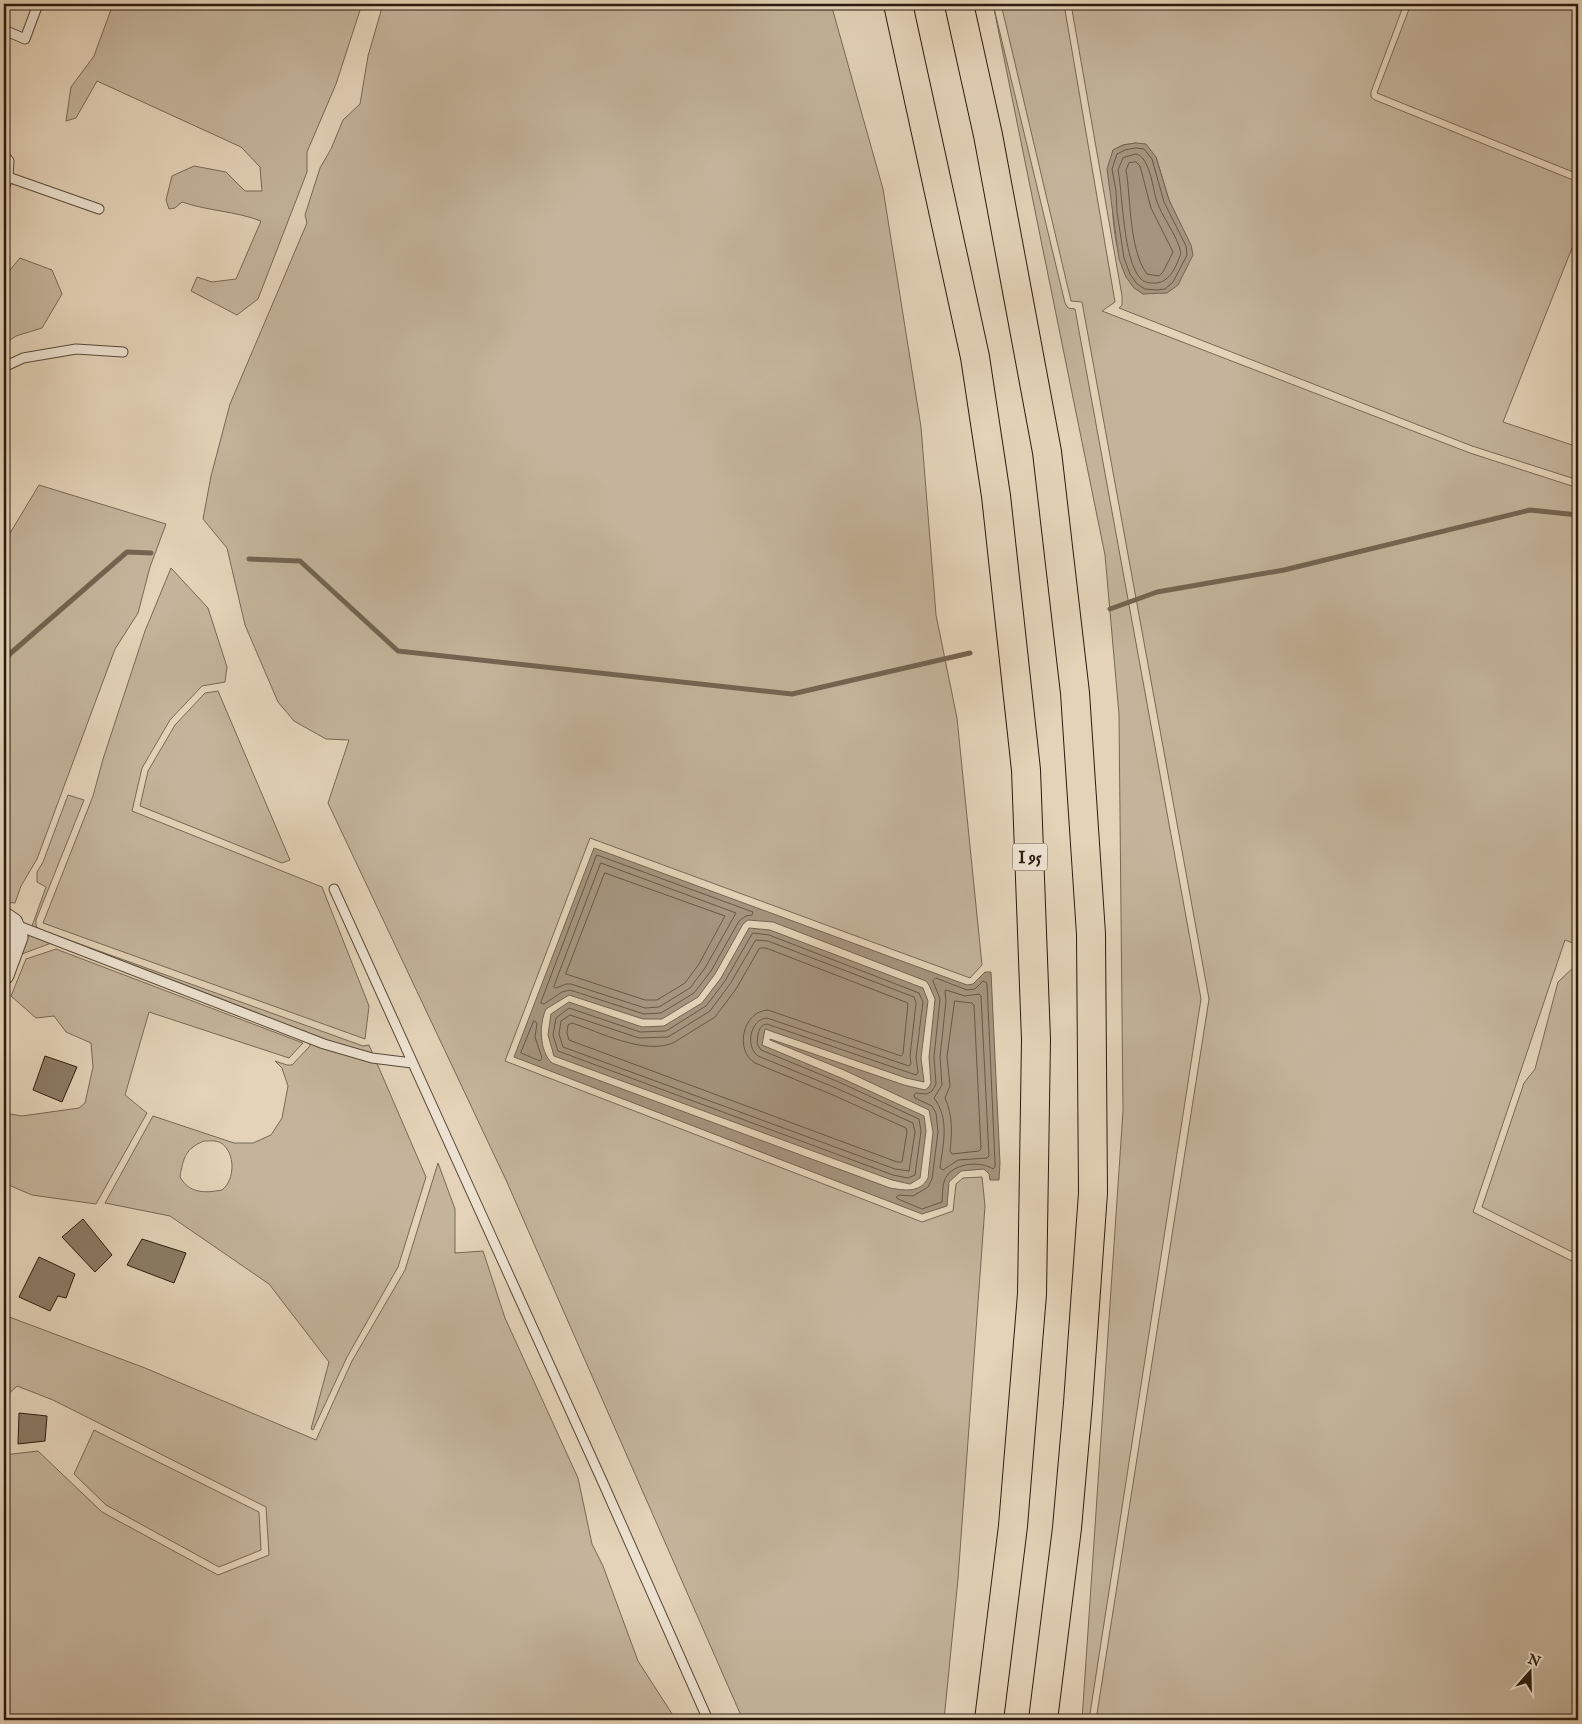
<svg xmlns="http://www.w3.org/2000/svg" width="1582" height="1724" font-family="'IM FELL English',serif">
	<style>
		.green { fill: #c4b49b; stroke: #776854; fill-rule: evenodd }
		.water { fill: #a5947e; stroke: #746450; fill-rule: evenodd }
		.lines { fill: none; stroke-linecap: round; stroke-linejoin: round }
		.shore { stroke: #685845; stroke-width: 1 }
		.stream { stroke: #746450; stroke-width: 5 }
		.building { fill: #8b7b65; stroke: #2a1b0c }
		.service-casing { stroke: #584937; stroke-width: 11 }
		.minor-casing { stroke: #584937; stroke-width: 21 }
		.motorway-casing { stroke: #2a1b0c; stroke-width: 30 }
		.service { stroke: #ede2d1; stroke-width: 9 }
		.minor { stroke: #ede2d1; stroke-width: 19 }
		.motorway { stroke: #e4d3b8; stroke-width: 28 }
		.labels { text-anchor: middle; stroke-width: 4.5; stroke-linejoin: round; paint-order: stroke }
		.shield { fill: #ede2d1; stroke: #645747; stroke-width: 1 }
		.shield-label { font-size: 16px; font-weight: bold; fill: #2a1b0c }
	</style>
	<rect width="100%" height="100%" fill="#e4d3b8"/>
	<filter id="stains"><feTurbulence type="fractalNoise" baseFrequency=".004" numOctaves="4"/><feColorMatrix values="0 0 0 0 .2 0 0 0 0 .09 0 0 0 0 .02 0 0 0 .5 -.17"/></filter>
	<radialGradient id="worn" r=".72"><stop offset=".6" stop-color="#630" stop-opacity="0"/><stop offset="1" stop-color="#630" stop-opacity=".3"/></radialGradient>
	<path class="green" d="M113,4H362L336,84L307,152V172L258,299L237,315L191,291L197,277L212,282L236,279L261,221C235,211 208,211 182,202L175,208L169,209L166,200L172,176L194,166L226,172L245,191H262L260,167L241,147L97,81L76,118L66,121L71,87L94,56Z
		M383,4H831L883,189L921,427L936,615L957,718L982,965L970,978L590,838L505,1061L922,1222L953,1211L956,1184L963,1178L982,1177L985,1206L958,1579L944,1720H743L506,1180L328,803L349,740L326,739L294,721L278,702L245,625L227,548L203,519L211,476L230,404L307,223L305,215L320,168L331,149L343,120L360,104L368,56Z
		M993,4L1065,303L1068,308L1075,309L1201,999L1089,1720H1082L1123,1111L1119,714L1105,555Z
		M1001,4H1064L1115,302L1102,311L1470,453L1578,488V945L1565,940L1473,1212L1578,1264V1720H1096L1209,999L1082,302L1071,301Z
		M1071,4H1404L1371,92V97L1375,100L1578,182V233L1503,422L1578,447V480L1472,446L1119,308L1122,305V296ZM1136,143L1156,157L1169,200L1179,222L1126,277C1110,236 1111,193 1113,150L1123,145Z
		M1411,4H1578V174L1377,93Z
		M20,258L52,270L62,294L42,328L16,336L4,344V277Z
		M39,485L166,524L150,567L138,613L115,649L37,859L21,886L15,903L4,902V543Z
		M171,568L208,608L227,667L225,682L202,686L170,720L142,768L132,811L322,887L369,1006L365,1039L43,923L93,796L103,759L145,631Z
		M218,691L290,860L282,863L140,806L148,771L175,725L205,693Z
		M68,795L84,800L36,920V925L38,929L363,1046L369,1045L426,1177L398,1267L347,1357L313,1430L311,1429L329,1362L269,1284L170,1216L105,1203L153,1116L234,1143H253L271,1135L282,1118L288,1086L282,1068L275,1061L287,1065H292L310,1046V1039L54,942L22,954L46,887L37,882V872L43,862ZM204,1141C210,1141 216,1140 221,1143C236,1153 235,1180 222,1190C205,1193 190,1194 180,1177C183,1158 186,1148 204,1141Z
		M56,949L303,1043L289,1058L149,1012L125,1095L147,1113L96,1204L32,1195L4,1183V1113L22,1116L79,1108L85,1103L93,1067L91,1043L66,1032L54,1016L36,1018L11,996L26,959Z
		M1578,963V1255L1482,1207L1524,1083L1535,1069L1558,982Z
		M438,1163L455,1209V1253L483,1251L505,1318L578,1478L592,1544L603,1566L638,1661L676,1720H4V1455L38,1451L102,1512L218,1575L269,1555L266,1507L53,1400L17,1386L4,1398V1315L145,1368L316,1440L352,1361L405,1270Z
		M94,1430L259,1512L261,1550L219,1567L106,1505L74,1474Z"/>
	<path class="water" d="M1136,143L1146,144L1156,157L1169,200L1191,245L1193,255L1178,285L1167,293L1143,294L1134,288L1126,277L1119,259L1107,169L1113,150L1123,145Z
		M594,848L967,985L973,984L985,972H991L1000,1163L999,1180H990L989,1174L984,1169L961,1171L949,1182L947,1206L922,1214L514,1057ZM748,920L773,922L926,981L929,985L935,999L929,1057L931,1083L929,1087L925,1090L904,1085L770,1039V1040L844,1070L929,1110L933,1132L928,1178C920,1194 903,1190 890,1188L552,1063C539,1051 539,1024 546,1009L569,995L643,1019H662L698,997L715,974L743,924Z
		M749,928L770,930L923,988L928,1001L921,1058L924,1082L906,1078L765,1029L762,1045L841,1078L924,1116L926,1131L920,1178L910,1184L892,1180L554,1056L548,1035L551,1014L569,1002L642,1027L664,1026L702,1003L721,978Z"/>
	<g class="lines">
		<path class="shore" d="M1136,148L1144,149L1152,159L1164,202L1186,246L1187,255L1173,282L1165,289L1157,290L1145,289L1137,284L1130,274L1124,258L1117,212L1116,191L1112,169L1117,154L1125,150Z
			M1136,154C1149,156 1153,187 1156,199C1162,218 1177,234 1181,253C1177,265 1170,283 1155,283C1150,283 1145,283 1141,279C1123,261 1123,196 1118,170L1123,158Z
			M1136,162L1140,166L1151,208L1173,252L1163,272L1159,276L1147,274C1129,250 1131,199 1126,170L1129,163Z
			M597,855L753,912L752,915L746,916L739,921L711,971L694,993L661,1013L644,1014L570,990L562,992L544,1004L541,1003Z
			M601,863L736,913L705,968L690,988L659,1007L645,1008L571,984H566L556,988L554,987Z
			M605,873L725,916L699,964L685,983L657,1000H645L566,974Z
			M753,933L769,935L919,993L923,1002L916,1057L918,1072L916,1075L767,1024C757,1025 758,1037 757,1044L761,1050L839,1082L919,1119L921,1131L915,1175L908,1178L893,1175L558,1051L553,1035L556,1018L569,1008L640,1032L666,1031L706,1006L725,981Z
			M756,940L768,941L914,997L916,1003L910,1056L911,1064L909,1066L767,1018C750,1019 745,1047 758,1056L836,1088L913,1123L915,1132L909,1171L895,1169L563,1047L559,1034L561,1021L570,1015L639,1038L668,1037L710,1011L730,984Z
			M761,948H766L908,1003L903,1054L901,1056L768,1010C743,1011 734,1050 755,1063L833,1095L906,1128L907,1132L902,1162H897L569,1040L567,1033L568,1025L572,1023C600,1032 643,1055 673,1043L715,1017L736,989L759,949Z
			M936,978L967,990L975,989L983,981L987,983L995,1163V1167L993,1169C980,1160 949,1163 944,1182C942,1188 943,1195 942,1202L922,1209L898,1199L896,1197L899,1195L913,1196L928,1187L932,1179L938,1132L936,1113L932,1106L915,1098L914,1095L916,1093L927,1094L932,1091L936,1084L934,1057L940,999L933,981Z
			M946,990L965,996L979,994L981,996L989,1156L987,1158L958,1160L943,1170L940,1168C943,1144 950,1119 934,1098L942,1085L940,1057L946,1001L945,992Z
			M955,1001L972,1003L974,1005L981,1149L979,1151L952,1154L950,1151C952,1133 953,1116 945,1098L950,1086L947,1057Z
			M534,1021L537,1023L535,1037L542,1058L540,1061L521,1053Z"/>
		<path class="stream" d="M249,559L300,561L398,651L792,694L970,653
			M1110,609L1157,592L1284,570L1530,510L1578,515
			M4,659L127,552L151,553"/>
	</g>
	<path class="building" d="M45,1056L77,1067L62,1102L33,1090Z
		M83,1219L112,1255L95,1272L62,1237Z
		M142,1239L186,1253L174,1283L127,1265Z
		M39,1257L75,1274L66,1298L58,1296L50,1311L19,1297Z
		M19,1413L47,1416L45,1441L18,1444Z"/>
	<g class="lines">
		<g class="service-casing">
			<path id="service" d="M4,30L25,39L38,4
				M4,155L9,161L8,177L4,189
				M8,177L99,209
				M4,367L23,358L76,349L123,352
				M334,889L604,1485L708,1720
				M16,925L324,1044L372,1058L412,1063"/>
		</g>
		<g class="minor-casing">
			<path id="minor" d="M4,917L13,923L18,937L4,975"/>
		</g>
		<g class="motorway-casing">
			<path id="motorway" d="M898,4L975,357L996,496L1026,770L1036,1040L1032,1294L1013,1526L989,1720
				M959,4L988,135L1047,452L1075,693L1091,934L1093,1193L1078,1403L1067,1528L1043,1720"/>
		</g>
		<use href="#service" class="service"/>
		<use href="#minor" class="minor"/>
		<use href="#motorway" class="motorway"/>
	</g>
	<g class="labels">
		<rect class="shield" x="1012.5" y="843.5" width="35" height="27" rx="4"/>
		<g class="shield-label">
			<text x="1030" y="863">I 95</text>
		</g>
	</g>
	<rect width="1582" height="1724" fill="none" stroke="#e4d3b8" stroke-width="20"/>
	<rect x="5" y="5" width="1572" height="1714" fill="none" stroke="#2a1b0c" stroke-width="2.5"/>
	<rect x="10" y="10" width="1562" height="1704" fill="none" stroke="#2a1b0c"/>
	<g transform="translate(1530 1672) rotate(20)" stroke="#ede2d1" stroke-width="4" paint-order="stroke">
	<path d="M0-4L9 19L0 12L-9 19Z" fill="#2a1b0c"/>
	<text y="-8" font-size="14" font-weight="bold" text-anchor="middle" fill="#2a1b0c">N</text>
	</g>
	<rect width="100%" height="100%" filter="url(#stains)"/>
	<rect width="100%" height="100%" fill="url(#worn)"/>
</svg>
